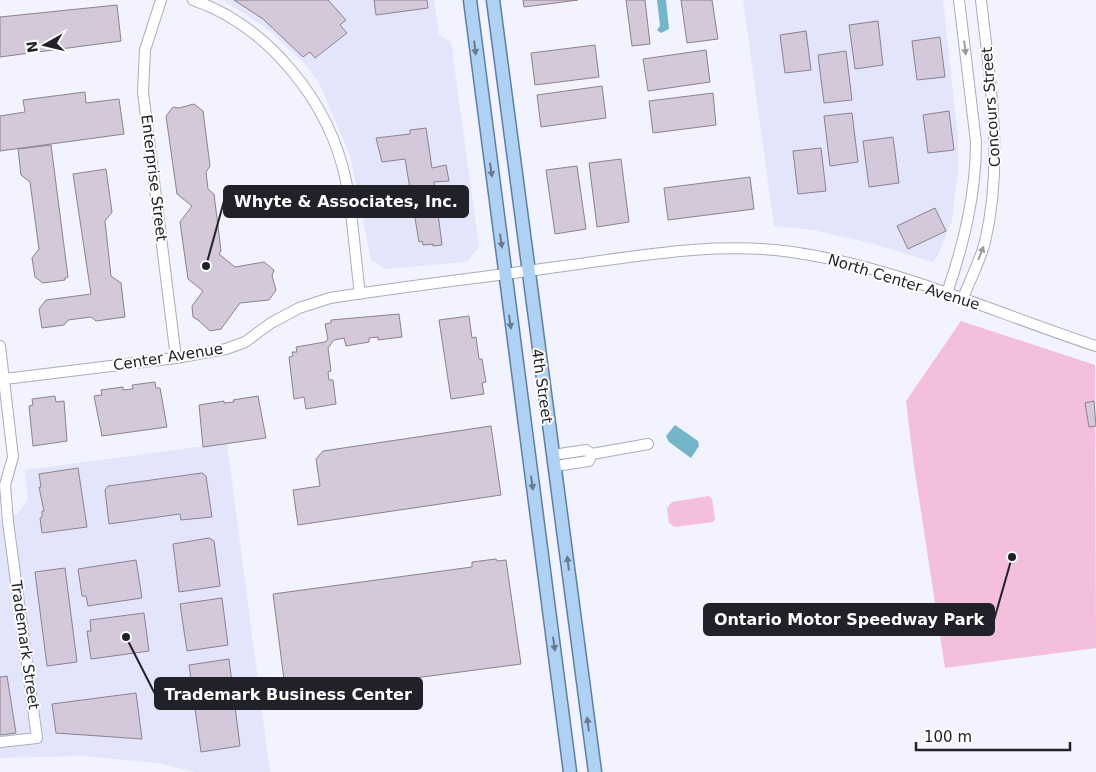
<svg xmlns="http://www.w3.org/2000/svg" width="1096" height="772" font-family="'DejaVu Sans',sans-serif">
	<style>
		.built { fill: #e3e5fb }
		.green { fill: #f3bfdc }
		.water { fill: #74b6c9 }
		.building { fill: #d3c9da; stroke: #8b8191 }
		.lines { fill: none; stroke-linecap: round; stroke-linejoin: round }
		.minor-casing { stroke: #aaacbe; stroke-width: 12 }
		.major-casing { stroke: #5a80a8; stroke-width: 15 }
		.minor { stroke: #fff; stroke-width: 10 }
		.major { stroke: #aed1f4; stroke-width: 12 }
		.oneway { fill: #687a8e }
		.oneway2 { fill: #9b9c9f }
		.labels { text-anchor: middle; stroke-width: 4; stroke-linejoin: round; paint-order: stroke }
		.street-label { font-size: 15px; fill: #212229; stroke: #fff }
		.leader { fill: none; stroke: #212229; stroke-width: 2 }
		.callout-dot { fill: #212229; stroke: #fff; stroke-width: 2 }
		.callout { fill: #212229; stroke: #212229; stroke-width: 2 }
		.callout-label { font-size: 16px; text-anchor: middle; font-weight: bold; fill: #fff }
	</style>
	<rect width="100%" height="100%" fill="#f2f3ff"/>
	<path class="built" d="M223,0H434L439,35L451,42L479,247L467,262L385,269L371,260L350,155L319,83L305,64L266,28Z
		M743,0H943L958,139V171L952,221L937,257L933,262L870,243L813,230L774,226Z
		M227,443L270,772H196L157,763L83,756L0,758V519L17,514L28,500L25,470Z"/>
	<path class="green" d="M961,321L1095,365L1096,648L945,668L914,466L906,401Z
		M709,496L712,499L715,519L713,522L675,527L669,523L667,508L672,502Z"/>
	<path class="water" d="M657,0H666L669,29L661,33L657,30L660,26Z
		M675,425L698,441L699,446L691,458L669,442L666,436Z"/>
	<path class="building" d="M234,0H328L346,20L340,25L347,33L315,58L310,52L303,57L263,19Z
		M374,0H427L428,8L376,15Z
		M523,0H578L524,7Z
		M626,0H645L650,44L632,46Z
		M681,0H712L718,39L687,43Z
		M117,5L121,41L0,57V17Z
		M878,21L883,65L855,69L849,25Z
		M806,31L811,70L785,73L780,35Z
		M940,37L945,77L917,80L912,41Z
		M595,45L599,77L535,85L531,53Z
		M706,50L710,82L648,91L643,59Z
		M846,51L852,100L824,103L818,55Z
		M602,86L606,118L541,127L537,95Z
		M85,92L86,103L119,99L124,134L0,151V116L25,112L23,100Z
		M713,93L716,125L653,133L649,101Z
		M194,104L203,111L210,166L206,172L208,189L214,194L221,251L219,254L235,267L264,262L274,270L272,276L276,290L269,300L240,303L221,329L210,331L198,320L193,317L192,306L203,291L188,279L180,222L192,206L177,194L166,116L173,107L179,108Z
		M949,111L954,150L928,153L923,115Z
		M852,113L858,162L830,166L824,116Z
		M426,128L432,168L446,165L449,181L434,182L442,245L433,246V244L423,245L422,241L419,242L405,159L382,162L376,138L410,134V130Z
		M893,137L899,183L869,187L863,141Z
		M51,145L68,277L65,278V280L43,283L35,277L32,258L39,249L30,182L21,175L18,149Z
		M821,148L826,191L798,194L793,151Z
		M621,159L629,222L597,227L589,163Z
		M577,166L586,229L555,234L546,170Z
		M106,169L112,212L105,221L111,276L121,283L125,317L96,321L91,317L68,320L64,325L42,328L39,309L46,300L91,294L73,174Z
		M750,177L754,209L668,220L664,188Z
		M935,208L946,231L908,249L897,226Z
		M399,314L402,337L378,340V337L369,338V342L346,346L344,338L334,340L328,348L331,371L328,372L329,380H333L336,404L306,409L304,397L294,399L289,357L293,356L292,352H297L296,347L325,342L328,339L325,324L331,323V320Z
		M469,316L472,338L476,337L479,359H482L486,382L482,383L484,394L451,399L439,320Z
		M155,382L156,388H160L167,427L102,436L94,396L102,395L101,390L123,387V390L133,389L132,385Z
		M55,396L56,402L64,401L67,441L33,446L29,406L33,405L32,399Z
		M258,396L266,438L203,447L199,405L224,401V403L234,402L233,400Z
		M1094,401L1096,426L1089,427L1085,403Z
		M491,426L501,495L298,525L293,490L320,486L316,459L323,451Z
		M78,468L87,527L42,533L40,518L42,517V511H44L39,487H41L39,474Z
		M202,473L206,476L212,517L181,520L180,514L109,524L105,490L108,486Z
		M209,538L214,541L220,586L179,592L173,544Z
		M496,559L497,561L506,560L521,664L286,695L273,594L472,567V562Z
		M136,560L142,598L88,606L86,596H82L78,569Z
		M65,568L77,662L47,666L35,572Z
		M222,598L228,645L187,651L180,604Z
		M144,613L149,651L91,659L87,631H91L90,620Z
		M229,659L240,746L201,752L189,665Z
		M7,676L16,733L0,735V677Z
		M136,693L142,739L56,733L52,704Z"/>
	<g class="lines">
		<g class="minor-casing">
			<path id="minor" d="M161,0L145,50L143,92L176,358
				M193,0C269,26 330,103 346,181C353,217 355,256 360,294
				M947,293C964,243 976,194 976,142L959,0
				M963,298C970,280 980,261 985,242C1004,161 990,81 981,0
				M0,346L13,457L5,485L8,522L37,738L0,742
				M5,379L176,358L226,349L245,342L271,323L299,308L330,298C408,286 486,277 564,266C639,256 716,241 792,252C897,267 995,313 1096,346
				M553,455L586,450L592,454
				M555,466L589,461L592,454L648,444"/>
		</g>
		<g class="major-casing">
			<path id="major" d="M470,0L570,772
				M493,0C525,258 561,515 595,772"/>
		</g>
		<use href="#minor" class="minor"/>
		<use href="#major" class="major"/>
	</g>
	<defs><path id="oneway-solid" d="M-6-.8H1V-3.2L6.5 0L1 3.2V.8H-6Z" transform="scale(1.25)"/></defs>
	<g class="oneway">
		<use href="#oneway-solid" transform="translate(475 48) rotate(83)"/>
		<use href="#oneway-solid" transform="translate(491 170) rotate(82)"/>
		<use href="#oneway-solid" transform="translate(501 241) rotate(82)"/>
		<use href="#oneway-solid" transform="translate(510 322) rotate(82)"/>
		<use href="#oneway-solid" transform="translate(532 483) rotate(82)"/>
		<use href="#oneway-solid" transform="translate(568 563) rotate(-97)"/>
		<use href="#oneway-solid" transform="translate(554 644) rotate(82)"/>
		<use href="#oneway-solid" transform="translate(588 724) rotate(-97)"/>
	</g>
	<g class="oneway2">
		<use href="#oneway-solid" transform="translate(965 48) rotate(83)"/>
		<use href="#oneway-solid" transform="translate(981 253) rotate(-68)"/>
	</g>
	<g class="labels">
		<g class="street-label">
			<text transform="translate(991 107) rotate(-94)" y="5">Concours Street</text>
			<text transform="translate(154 178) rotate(83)" y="5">Enterprise Street</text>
			<text transform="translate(904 282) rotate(17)" y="5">North Center Avenue</text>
			<text transform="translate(168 357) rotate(-9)" y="5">Center Avenue</text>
			<text transform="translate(542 386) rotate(82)" y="5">4th Street</text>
			<text transform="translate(25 645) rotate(82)" y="5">Trademark Street</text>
		</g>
	</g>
	<path class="leader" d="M206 266L224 201M1012 557L994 620M126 637L155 694"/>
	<g class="callout-dot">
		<circle cx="206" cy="266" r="5"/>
		<circle cx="1012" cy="557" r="5"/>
		<circle cx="126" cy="637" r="5"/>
	</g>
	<g class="callout">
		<rect x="224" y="186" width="244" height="31" rx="5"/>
		<rect x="704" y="604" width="290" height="31" rx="5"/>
		<rect x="155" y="678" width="267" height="31" rx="5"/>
	</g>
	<g class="callout-label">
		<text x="346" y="207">Whyte &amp; Associates, Inc.</text>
		<text x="849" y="625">Ontario Motor Speedway Park</text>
		<text x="288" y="700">Trademark Business Center</text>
	</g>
	<g transform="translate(45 45) rotate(262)" stroke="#ffffff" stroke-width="4" paint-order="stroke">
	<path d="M0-4L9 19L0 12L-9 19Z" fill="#212229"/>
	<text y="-8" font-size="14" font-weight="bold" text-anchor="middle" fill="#212229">N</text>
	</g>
	<path d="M916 742v8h154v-8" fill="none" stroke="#212229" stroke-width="2.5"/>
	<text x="924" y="742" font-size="15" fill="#212229" stroke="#ffffff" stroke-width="4" paint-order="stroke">100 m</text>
</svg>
